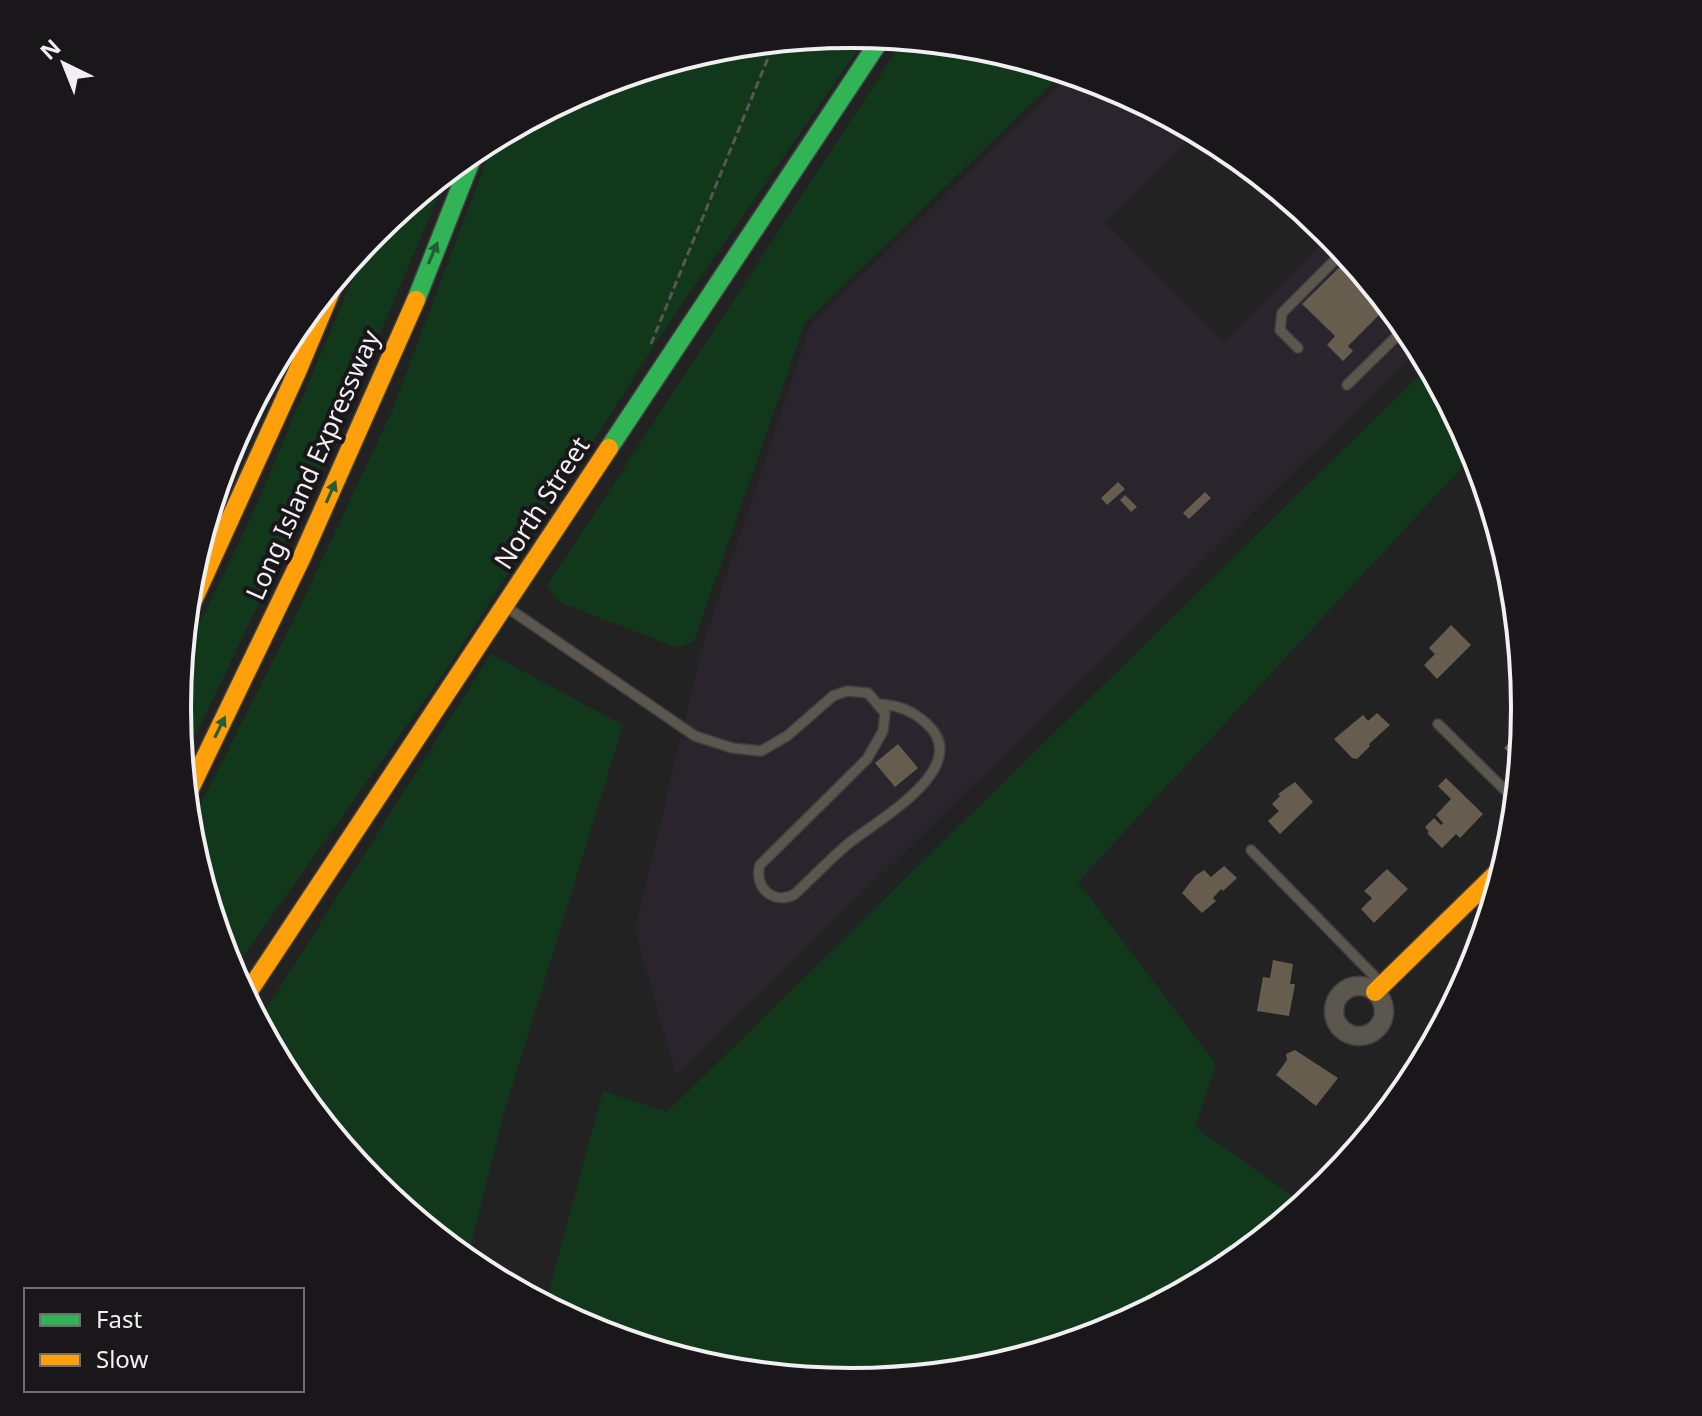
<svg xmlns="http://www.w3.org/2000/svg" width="1702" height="1416" font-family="'Noto Sans',sans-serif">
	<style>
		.built { fill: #2a252c }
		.green { fill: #11381a }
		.building { fill: #675d4f }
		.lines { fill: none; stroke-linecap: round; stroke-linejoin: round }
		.lane-casing { stroke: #403f40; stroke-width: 12 }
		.street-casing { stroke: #403f40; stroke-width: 21 }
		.fast-casing { stroke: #403f40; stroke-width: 21 }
		.slow-casing { stroke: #403f40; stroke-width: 21 }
		.path { stroke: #5a5652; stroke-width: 3; stroke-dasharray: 8 4; stroke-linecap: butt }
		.lane { stroke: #5c574e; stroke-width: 9 }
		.street { stroke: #5c574e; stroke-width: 18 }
		.fast { stroke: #30b455; stroke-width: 18 }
		.slow { stroke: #ff9f0a; stroke-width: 18 }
		.oneway { fill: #235e35 }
		.labels { text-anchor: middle; stroke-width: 8; stroke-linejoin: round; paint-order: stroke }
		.street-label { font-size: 26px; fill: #f1eff1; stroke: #19171a }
		.rim { fill: none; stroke: #f1eff1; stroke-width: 4 }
	</style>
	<rect width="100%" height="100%" fill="#232223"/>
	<path class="built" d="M1071,74L1109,85L1197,132L1104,222L1224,341L1331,235L1412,334L1420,349L676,1075L635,930L702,648L811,324Z"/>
	<path class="green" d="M851,34L867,36L669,323L446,670L232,972L190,839L189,827L297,613L391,413L495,138L593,85L720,47Z
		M904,39L983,47L1064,72L805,323L694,641L678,648L559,602L547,586Z
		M449,170C366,370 278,568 182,762L177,708L182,658L247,527L371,236Z
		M275,363L211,506L228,450Z
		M1429,366L1475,453L1078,882L1216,1064L1195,1127L1304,1204L1225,1269L1109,1331L982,1369L851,1382L719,1369L593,1331L545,1305L603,1091L667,1112Z
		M491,654L623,725L503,1116L467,1260L374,1184L290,1082L258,1022Z"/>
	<path class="building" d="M1349,258L1388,306L1348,346L1353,351L1343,361L1327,345L1335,336L1302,304Z
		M1118,482L1125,489L1107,505L1101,498Z
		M1205,492L1211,498L1189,519L1183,513Z
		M1125,495L1137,507L1131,512L1120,500Z
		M1451,625L1471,645L1437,679L1424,665L1435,654L1429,648Z
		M1377,713L1390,725L1369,744L1370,746L1357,759L1352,758L1334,739L1363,715L1368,721Z
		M1523,728L1520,763L1504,748Z
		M898,744L918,768L895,787L875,763Z
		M1446,778L1483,814L1460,838L1456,834L1442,848L1427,833L1429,832L1425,827L1434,818L1441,825L1443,823L1436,815L1451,799L1438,786Z
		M1295,782L1313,802L1280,834L1268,821L1279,811L1272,804L1280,796L1278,794Z
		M1224,866L1237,878L1223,891L1221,889L1213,898L1216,901L1202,913L1182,893L1195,876L1204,870L1211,877Z
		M1387,869L1408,889L1374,923L1361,909L1372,898L1364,891Z
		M1273,960L1293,964L1290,984H1295L1289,1016L1257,1011L1263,977L1270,978Z
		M1430,1035L1434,1040L1419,1069L1408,1058Z
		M1295,1050L1338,1078L1316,1106L1276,1075L1287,1060L1286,1054Z"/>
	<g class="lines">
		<g class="lane-casing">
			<path id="lane" d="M1298,348L1280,330L1282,313L1344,251
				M1347,385L1406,327
				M508,608L695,736L732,748L761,751L787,736L833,696L847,691L868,693L885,713L883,731L867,759L760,865C753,887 774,906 795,894C813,877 830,859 849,843C878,820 974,767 927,724C912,710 898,705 878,704
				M1438,724L1516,801
				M1251,850L1380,982"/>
		</g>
		<g class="street-casing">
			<path id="street" d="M1334 1011a25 25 0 1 1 50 0a25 25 0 1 1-50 0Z"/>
		</g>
		<g class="fast-casing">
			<path id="fast" d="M416,300L476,148
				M609,448L882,37"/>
		</g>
		<g class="slow-casing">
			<path id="slow" d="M186,616L297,372L337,277
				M186,797L302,557L416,300
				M1375,992L1504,866
				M245,997L609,448"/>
		</g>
		<path class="path" d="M651,344L775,41"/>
		<use href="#lane" class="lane"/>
		<use href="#street" class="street"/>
		<use href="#fast" class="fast"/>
		<use href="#slow" class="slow"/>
	</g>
	<defs><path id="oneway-solid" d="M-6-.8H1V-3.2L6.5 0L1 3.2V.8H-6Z" transform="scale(2)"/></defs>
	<g class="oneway">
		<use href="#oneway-solid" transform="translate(433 253) rotate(-67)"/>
		<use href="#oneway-solid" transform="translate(331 492) rotate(-66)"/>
		<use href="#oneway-solid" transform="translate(220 727) rotate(-64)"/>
	</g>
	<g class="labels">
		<g class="street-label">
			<text transform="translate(313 465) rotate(-66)" y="9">Long Island Expressway</text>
			<text transform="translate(542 503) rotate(-57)" y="9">North Street</text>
		</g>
	</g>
	<path d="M0 0H1702V1416H0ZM191 708a660 660 0 1 1 1320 0a660 660 0 1 1-1320 0Z" fill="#19171a" fill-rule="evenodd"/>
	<path class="rim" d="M191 708a660 660 0 1 1 1320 0a660 660 0 1 1-1320 0Z"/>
	<rect x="24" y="1288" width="280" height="104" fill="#19171a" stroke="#6f6d70" stroke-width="2"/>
	<rect x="40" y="1314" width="40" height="12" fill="#30b455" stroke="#6f6d70" stroke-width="2"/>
	<text x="96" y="1328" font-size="24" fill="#f1eff1">Fast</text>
	<rect x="40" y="1354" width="40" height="12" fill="#ff9f0a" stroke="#6f6d70" stroke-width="2"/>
	<text x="96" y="1368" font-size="24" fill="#f1eff1">Slow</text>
	<g transform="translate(64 64) rotate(317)" stroke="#19171a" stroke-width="6" paint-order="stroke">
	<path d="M0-6L14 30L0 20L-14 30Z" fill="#f1eff1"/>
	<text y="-12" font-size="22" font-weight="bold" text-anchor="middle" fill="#f1eff1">N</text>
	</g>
</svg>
